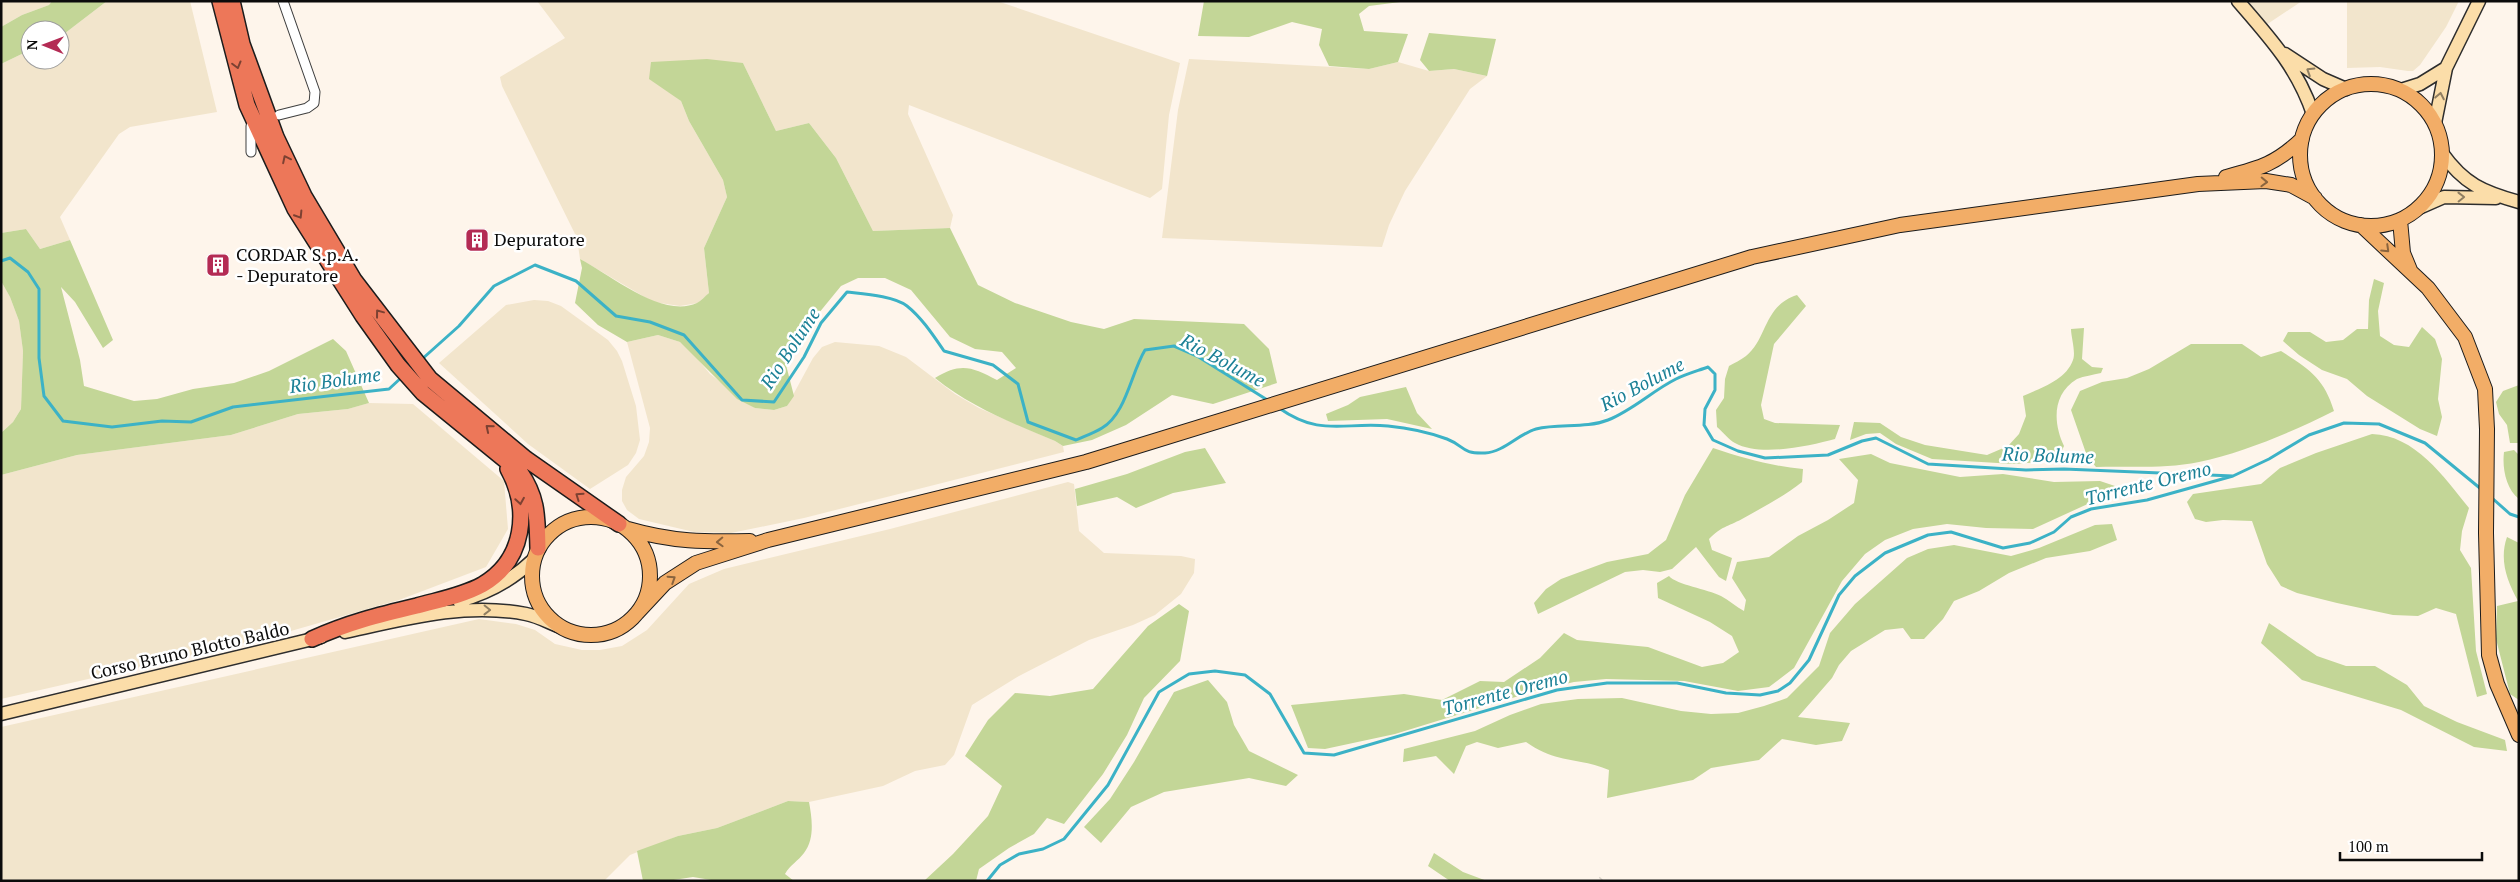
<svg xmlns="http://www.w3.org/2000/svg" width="2520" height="882" font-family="'PT Serif',serif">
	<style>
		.farmland { fill: #f2e5cc }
		.forest { fill: #c3d697 }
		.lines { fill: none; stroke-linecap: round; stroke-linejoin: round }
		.stream { stroke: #3cb2c6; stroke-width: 3 }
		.street-tunnel { stroke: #dad2c9; stroke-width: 9; stroke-dasharray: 9 4.5; stroke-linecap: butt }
		.street-casing { stroke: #3e3e3e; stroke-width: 11 }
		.secondary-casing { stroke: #2d2d2d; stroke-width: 15 }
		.primary-casing { stroke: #1c1c1c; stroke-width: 16 }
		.highway-casing { stroke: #1c1c1c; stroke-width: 18 }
		.street { stroke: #fff; stroke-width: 9 }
		.secondary { stroke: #fbdda9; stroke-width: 12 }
		.primary { stroke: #f2ad67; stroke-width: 14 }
		.highway { stroke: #ed7759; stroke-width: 15 }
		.oneway { stroke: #7c4132 }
		.oneway2 { stroke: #8f7e62 }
		.oneway3 { stroke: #8a643e }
		.labels { text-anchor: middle; stroke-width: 5; stroke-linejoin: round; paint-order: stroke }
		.poi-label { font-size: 18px; fill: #0b0b0b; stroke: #fff; text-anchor: start }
		.street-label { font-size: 18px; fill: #0b0b0b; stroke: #fff }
		.water-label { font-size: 19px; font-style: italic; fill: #1b8096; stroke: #fff }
	</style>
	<rect width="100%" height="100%" fill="#fef5eb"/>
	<path class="farmland" d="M1,1H52L49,5L22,15L1,27Z
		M107,1H190L217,112L130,127L119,134L60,217L70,240L40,249L26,229L1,233V64L30,50V60H60V37Z
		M537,1H997L1180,63L1169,115L1162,189L1150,198L909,105L908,114L953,215L950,228L873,231L836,158L809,123L776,131L743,63L675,96L681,101L689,121L723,180L727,197L704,248L709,293L698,303L680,306L653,302L580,259L577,238L502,86L500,77L565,38Z
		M2245,1H2302L2266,25Z
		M2347,1H2459L2446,27L2420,65L2413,71H2408L2380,67L2347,68Z
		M1189,59L1369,69L1398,62L1429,71L1454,69L1487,76L1470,89L1405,191L1389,225L1382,247L1162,238L1178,110Z
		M1,281L10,297L19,321L23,351L21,409L13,422L1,433Z
		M534,300L548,301L561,306L608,340L617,351L622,361L636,406L640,440L636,453L628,465L590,489L528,444L439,363L506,305Z
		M658,335L680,342L691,351L710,374L755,408L774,410L787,406L813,358L822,347L835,342L879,346L906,357L955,394L979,408L1055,441L1063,446L1064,452L804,518L731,533L694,532L639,519L627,510L622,501V490L626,477L644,456L649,442L650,428L627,342Z
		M369,403L413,404L504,481L508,529L486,567L399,600L263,639L1,699V475L77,455L231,435L298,414L348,409Z
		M1068,482L1074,484L1079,531L1104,553L1181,556L1195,559L1194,573L1181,594L1155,615L1133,625L1089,640L1019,676L972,705L954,755L945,765L915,771L883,786L809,802L788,801L717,828L678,836L630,855L604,881H1V727L479,619L516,624L535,630L555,644L582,650H600L622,646L647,630L689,584L724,569L890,529Z"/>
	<path class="forest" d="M52,1H107L60,37V30H30V50L1,64V27L22,15L49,5Z
		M1204,1H1408L1369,6L1359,14L1364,31L1408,34L1398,62L1369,69L1329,66L1319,45L1322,29L1292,22L1249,37L1198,36Z
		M1429,33L1496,39L1487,76L1454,69L1429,71L1420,60Z
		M707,59L743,63L776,131L809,123L836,158L873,231L950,228L978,285L1015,303L1071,322L1104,329L1134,319L1244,324L1269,349L1277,383L1213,404L1172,395L1126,425L1092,440L1063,446L1055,441C1012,423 971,407 935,378C961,362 972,367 997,380L1016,368L1002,352L975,349L950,337L911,290L885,278H858L841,286L796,341L785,361L794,396L787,406L774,410L755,408L737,399L680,342L658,335L627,342L598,325L575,303L582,268L580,259C611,275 662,319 697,303C701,301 705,296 709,293L704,248L727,197L723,180L689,121L681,101L649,79L651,62Z
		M26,229L40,249L70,240L113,340L103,348L75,302L61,287L80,360L84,386L134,401L157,399L193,389L234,383L269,371L333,339L346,351L369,403L348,409L298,414L231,435L77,455L1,475V433L13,422L21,409L23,351L19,321L10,297L1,281V233Z
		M2374,279L2384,283L2378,311L2380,336L2394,345L2409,347L2422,327L2435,339L2442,359L2438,399L2442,417L2437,436L2420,429L2367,396L2347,379L2322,370L2299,355L2283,341L2288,332H2310L2326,342L2343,340L2357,329H2368L2369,300Z
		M1797,295L1806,306L1774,344L1761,405L1764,419L1775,423L1840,425L1835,439C1809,446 1760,457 1735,443C1729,440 1723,432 1717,427L1716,410L1724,398L1725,379L1729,366C1734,363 1741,360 1746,356C1768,338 1763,306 1797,295Z
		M2084,328L2082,359L2092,367L2103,368L2101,373C2093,375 2084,376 2077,379C2052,394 2053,423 2064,446L2057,461L2014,464L1932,459L1896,444L1880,433L1866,434L1850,440L1854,422L1880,423L1901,437L1925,445L1987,455L2008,446L2019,434L2026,416L2023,396C2041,388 2066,380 2073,360C2076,352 2071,337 2071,329Z
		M2191,344H2242L2261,357L2281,351C2309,369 2324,378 2334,411C2292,432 2245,452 2199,462C2165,469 2130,466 2096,467L2087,456L2071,410L2080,391L2102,382L2127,378L2149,369Z
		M2519,385V443H2510L2507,425L2499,414L2496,402L2503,391Z
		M1406,387L1417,413L1432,429L1387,419L1328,421L1326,414L1348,405L1360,397Z
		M2372,434C2415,435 2444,477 2469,508L2462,531L2460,550L2471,568L2476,651L2487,694L2477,697L2456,614L2436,608L2418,616L2393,615L2337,603L2297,593L2281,586L2267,564L2252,521L2223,520L2206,522L2195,519L2187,502L2193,494L2261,484L2280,468L2316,453Z
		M1205,448L1226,483L1173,493L1136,508L1117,497L1077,506L1075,489L1127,474L1185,452Z
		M1713,448C1743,458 1771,466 1803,469L1802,482C1783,497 1763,507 1742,519C1727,527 1722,526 1709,539L1712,550L1732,558L1726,581L1719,577L1696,547L1672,569L1660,572L1643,570L1625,572L1538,614L1534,603L1546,589L1561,579L1607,562L1648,554L1666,540L1685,495Z
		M2514,450L2519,455V499C2506,489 2502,468 2504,452Z
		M1871,454L1890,463L1960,477L2003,474L2054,482L2100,481L2118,487L2103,497L2033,529L1986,528L1947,524L1913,529L1885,540L1865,554L1842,581L1794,668L1769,687L1738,691L1684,681L1606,679L1574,682L1535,691L1395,734L1325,749L1308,748L1291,705L1404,694L1442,700L1480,681L1504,682L1540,658L1564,633L1577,640L1648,647L1702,667L1723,663L1739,652L1732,636L1710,622L1658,598L1657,583L1669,576C1677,585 1707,589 1721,596C1729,600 1736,607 1744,611L1746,600L1732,578L1737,562L1769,557L1798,536L1828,520L1854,503L1858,480L1839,459Z
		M2112,524L2117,540L2090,551L2046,558L2009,573L1979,591L1954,601L1943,619L1924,639H1911L1903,628L1885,630L1851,651L1839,665L1832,678L1798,717L1850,723L1842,741L1816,745L1782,739L1759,760L1711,768L1693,780L1607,798L1609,770C1578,757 1557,764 1526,742L1498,748L1477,742L1466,746L1454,774L1436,756L1403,762L1404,749L1475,731L1510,715L1541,704L1578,699L1622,698L1681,711L1711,714L1738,713L1764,706L1787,698L1819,666L1830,633L1855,604L1907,558L1928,549L1954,545L2011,556L2039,548L2095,525Z
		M2507,537L2519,543V700L2510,694L2496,639L2497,606L2518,601C2507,581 2499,560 2507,537Z
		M1179,604L1189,611L1180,661L1144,698L1127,735L1103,774L1064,824L1047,818L1034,834L1009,848L979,869L976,881H924L953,854L988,816L1002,786L965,756L988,720L1015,693L1050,696L1093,689L1148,626Z
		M2269,623L2317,656L2346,666H2375L2407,685L2424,706L2457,722L2505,740L2507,751L2474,747L2401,710L2302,680L2261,643Z
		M1208,680L1227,702L1234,725L1249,751L1298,775L1286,786L1249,778L1164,792L1131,807L1101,843L1084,827L1110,799L1134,762L1174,692Z
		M788,801L809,802C812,818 815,839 804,853C798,861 790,865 785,874L794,881H717L693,877L667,881H643L637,851L678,836L717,828Z
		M1434,853L1463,872L1487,881H1450L1428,866Z"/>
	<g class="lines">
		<path class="stream" d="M1,261L10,258L28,272L39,289V358L44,396L63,421L112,427L162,421L191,422L233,407L389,389L402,377
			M421,360L459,326L494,286L535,265L576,281L616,316L650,322L684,335L742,400L774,402L804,357L821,323L847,292C864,294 894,296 907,306C922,318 933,335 944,351L993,365L1018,384L1028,422L1076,440C1085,436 1094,433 1102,428C1126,414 1131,373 1145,350L1174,346L1197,356L1269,401
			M1279,408C1320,437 1343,422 1388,426C1409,428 1428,432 1447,439C1465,446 1461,454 1485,453C1504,452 1518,434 1536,429C1559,423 1585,429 1608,420C1633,410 1652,391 1676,379C1686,374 1697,371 1708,367L1715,374V390L1705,409L1704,425L1713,440L1738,451L1765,458L1828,455L1862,441L1876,438L1928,464L2026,470L2064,469L2233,476
			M2492,498L2510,514L2519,517
			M987,881L1000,865L1019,854L1043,849L1064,839L1108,785L1159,692L1189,674L1215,671L1245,675L1270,694L1304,753L1334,755L1557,690L1607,683H1677L1726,693L1760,695L1778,691L1790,683L1809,660L1839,595L1855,576L1885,553L1928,535L1951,532L2003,548L2030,543L2054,532L2071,517L2091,509L2147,500L2233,476L2269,459L2309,435L2344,423L2379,424L2425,443L2481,489"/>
		<path class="street-tunnel" d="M1602,881L1603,880"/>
		<g class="street-casing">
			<path id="street" d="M279,115L307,108L314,103L315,92L283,1
				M251,126V152"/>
		</g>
		<g class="secondary-casing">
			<path id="secondary" d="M2238,1C2270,38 2297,67 2313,114
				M2285,54L2323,79L2346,89
				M2401,90L2420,84L2446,68
				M2435,123L2446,68L2479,1
				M2442,153C2464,184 2483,192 2519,202
				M2419,208L2444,197L2496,198
				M459,601C488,593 511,581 533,560
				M345,632C404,619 465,602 526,614C537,616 548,622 558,626
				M1,714L321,637"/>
		</g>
		<g class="primary-casing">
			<path id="primary" d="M2300 155a71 71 0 1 1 142 0a71 71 0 1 1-142 0Z
				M2226,177C2260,168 2276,164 2302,139
				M2400,220L2403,253L2410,270
				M2361,225L2428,288L2465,337L2485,389L2487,429L2486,533L2489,655L2497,684L2519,735
				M532 576a59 59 0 1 1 118 0a59 59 0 1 1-118 0Z
				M628,529C673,542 704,542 750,541
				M637,613L665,583L696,563L768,540L1086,462L1752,257L1900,225L2198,184L2266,181L2291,185L2315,198"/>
		</g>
		<g class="highway-casing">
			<path id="highway" d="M220,1L247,105L295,209L363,316L398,365L423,393L520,472C538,498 537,517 538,548
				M232,1L242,44L276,137L304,196L354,280L430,379L526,459L619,524
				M312,639C347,623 379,615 417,606C438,600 462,596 482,585C525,560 530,509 508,469"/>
		</g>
		<use href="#street" class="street"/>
		<use href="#secondary" class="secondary"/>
		<use href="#primary" class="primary"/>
		<use href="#highway" class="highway"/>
	</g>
	<defs><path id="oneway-chevron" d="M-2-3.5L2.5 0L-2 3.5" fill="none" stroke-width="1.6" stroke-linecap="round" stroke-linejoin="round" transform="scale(1.25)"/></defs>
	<g class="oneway">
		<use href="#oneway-chevron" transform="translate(237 65) rotate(75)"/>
		<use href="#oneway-chevron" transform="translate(286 159) rotate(-116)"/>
		<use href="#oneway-chevron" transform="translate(299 215) rotate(58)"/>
		<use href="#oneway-chevron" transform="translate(379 313) rotate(-127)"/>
		<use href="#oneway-chevron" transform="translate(489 428) rotate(-140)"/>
		<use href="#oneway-chevron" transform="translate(579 496) rotate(-145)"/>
		<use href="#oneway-chevron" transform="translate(520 501) rotate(81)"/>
	</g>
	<g class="oneway2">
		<use href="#oneway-chevron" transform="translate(2310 71) rotate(-148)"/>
		<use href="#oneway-chevron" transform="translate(2440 96) rotate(-79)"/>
		<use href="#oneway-chevron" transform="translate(2461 197) rotate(-1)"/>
		<use href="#oneway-chevron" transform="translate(487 610) rotate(1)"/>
	</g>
	<g class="oneway3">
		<use href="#oneway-chevron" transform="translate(2264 182) rotate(2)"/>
		<use href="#oneway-chevron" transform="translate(2386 249) rotate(44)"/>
		<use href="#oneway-chevron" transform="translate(720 542) rotate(178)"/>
		<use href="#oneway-chevron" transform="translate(672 579) rotate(-33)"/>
	</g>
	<defs>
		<g id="building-square" transform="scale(1.25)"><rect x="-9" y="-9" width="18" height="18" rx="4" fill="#b42b54" stroke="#fff"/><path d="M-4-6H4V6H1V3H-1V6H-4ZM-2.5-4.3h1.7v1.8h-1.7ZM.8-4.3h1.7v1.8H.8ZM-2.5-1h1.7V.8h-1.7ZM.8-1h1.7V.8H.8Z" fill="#fff"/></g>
	</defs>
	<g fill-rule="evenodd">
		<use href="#building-square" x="477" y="240"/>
		<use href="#building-square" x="218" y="265"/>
	</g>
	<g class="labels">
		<g class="poi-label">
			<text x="494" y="246">Depuratore</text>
			<text x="236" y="261">CORDAR S.p.A.<tspan x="236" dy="21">- Depuratore</tspan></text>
		</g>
		<g class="street-label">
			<text transform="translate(190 651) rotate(-13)" y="6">Corso Bruno Blotto Baldo</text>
		</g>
		<g class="water-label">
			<text transform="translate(790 348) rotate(-57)" y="7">Rio Bolume</text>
			<text transform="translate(1223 360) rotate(28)" y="7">Rio Bolume</text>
			<text transform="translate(335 380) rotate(-8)" y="7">Rio Bolume</text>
			<text transform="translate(1642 384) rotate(-28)" y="7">Rio Bolume</text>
			<text transform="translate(2048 455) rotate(2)" y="7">Rio Bolume</text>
			<text transform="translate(2148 483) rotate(-14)" y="7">Torrente Oremo</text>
			<text transform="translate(1505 692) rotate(-15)" y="7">Torrente Oremo</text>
		</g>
	</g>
	<rect width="2520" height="882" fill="none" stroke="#0b0b0b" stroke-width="5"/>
	<g transform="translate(45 45) rotate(271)"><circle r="24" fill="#ffffff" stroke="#9d9d9d"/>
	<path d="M0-4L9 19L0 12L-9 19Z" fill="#b42b54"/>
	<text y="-8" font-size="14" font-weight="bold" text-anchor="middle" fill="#0b0b0b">N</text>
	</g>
	<path d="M2340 852v8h142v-8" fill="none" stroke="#0b0b0b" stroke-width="2.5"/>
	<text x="2348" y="852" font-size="15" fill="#0b0b0b" stroke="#ffffff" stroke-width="4" paint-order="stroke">100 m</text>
</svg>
